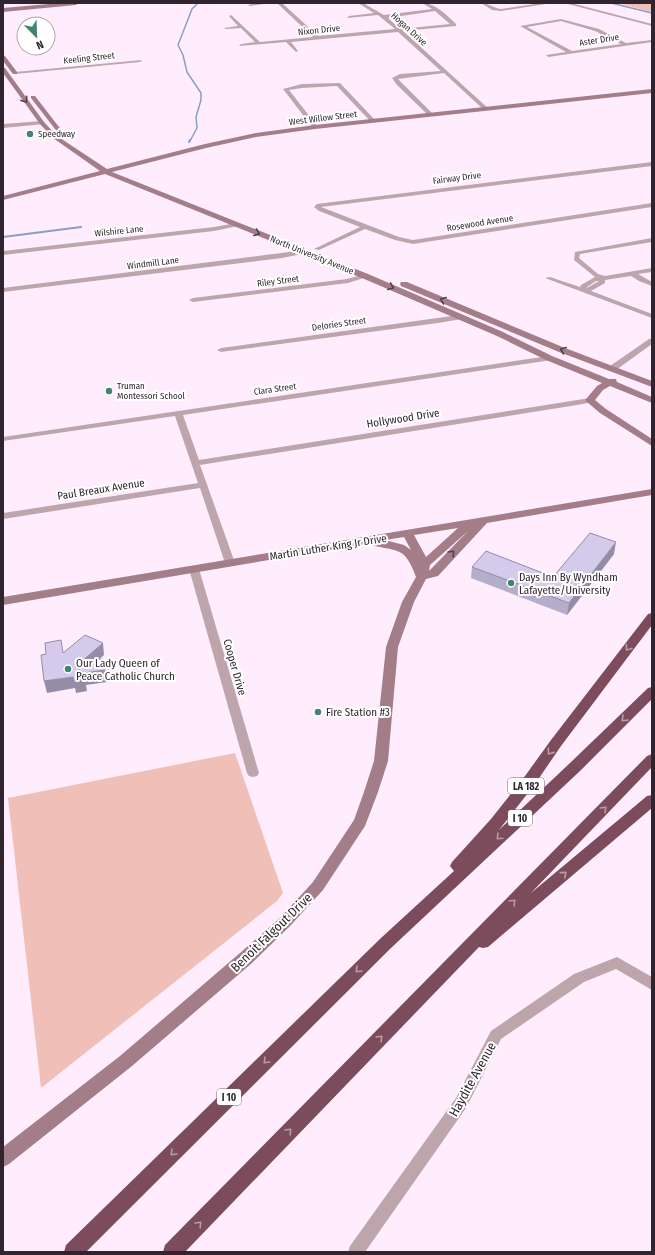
<svg xmlns="http://www.w3.org/2000/svg" width="655" height="1255" font-family="'Fira Sans Condensed',sans-serif">
	<style>
		.green { fill: #f0bfb7 }
		.lines { fill: none; stroke-linecap: round; stroke-linejoin: round }
		.stream-far1 { stroke: #899dca; stroke-width: 1.5 }
		.stream { stroke: #899dca; stroke-width: 2 }
		.street { fill: #bea5ac; fill-rule: evenodd }
		.secondary { fill: #a37e89; fill-rule: evenodd }
		.highway { fill: #7d4c5c; fill-rule: evenodd }
		.wall { fill: #b5aecb }
		.shaded-wall { fill: #948da5 }
		.building { fill: #d3caec; stroke: #948da5 }
		.oneway { stroke: #52404a }
		.oneway2 { stroke: #b89da5 }
		.poi-dot { fill: #428371; stroke: #fff; stroke-width: 1.5 }
		.labels { text-anchor: middle; stroke-width: 4; stroke-linejoin: round; paint-order: stroke }
		.far-street-label { font-size: 9px; fill: #30252f; stroke: #fff }
		.far-poi-label { font-size: 9px; fill: #30252f; stroke: #fff; text-anchor: start }
		.shield { fill: #fff; stroke: #6e666d; stroke-width: 1 }
		.shield-label { font-size: 10px; font-weight: bold; fill: #30252f }
		.street-label { font-size: 11px; fill: #30252f; stroke: #fff }
		.poi-label { font-size: 11px; fill: #30252f; stroke: #fff; text-anchor: start }
		.near-street-label { font-size: 13px; fill: #30252f; stroke: #fff }
	</style>
	<rect width="100%" height="100%" fill="#ffedfd"/>
	<path class="green" d="M618,3H652V12Z
		M235,753L283,893L277,901L41,1088L8,798Z"/>
	<g class="lines">
		<path class="stream-far1" d="M611,3L652,13
			M190,141L197,128L196,117L201,100V93L187,72L183,55L178,45L192,9L198,3"/>
		<path class="stream" d="M189,142L190,140
			M3,237L81,227"/>
		<path class="street" d="M256,3H270L250,6L248,5Z
			M277,3H282L318,36L395,29L378,15L347,18L349,16L374,13L358,3H363L384,15L432,9L422,3C435,3 447,15 456,24V26L403,31L489,109L484,110L444,73L398,79L434,115L429,116L397,85L392,78L400,74L441,71L398,32L291,42L298,51L296,52L286,42L239,46L241,44L255,42L241,28L226,29L224,28L238,26L229,16L231,15L260,42L313,37ZM435,11L450,24L400,29L388,18Z
			M481,3C488,3 494,8 501,9L541,3H552L501,11L492,10Z
			M564,3H571L652,24V26Z
			M561,19L599,29L626,43L652,40V42L548,57L546,55L566,52L520,26ZM561,21L595,31L621,44L572,51L527,27Z
			M142,60L140,62L15,74L13,73L15,72Z
			M340,83L375,120V122H371L337,86L302,88L289,90L318,127L313,128L283,89L302,84Z
			M42,121L45,123L44,124L3,128V124Z
			M652,162V166L321,207L399,237L413,240L652,203V207L413,244L395,240L365,229L319,250L314,249L360,227L319,211L314,207L317,204Z
			M236,223L239,225L238,226L214,231L3,255V251L214,227Z
			M652,238V242L580,254L579,258L598,274L605,276L652,268V272L638,274L652,282V286L639,281L631,276L605,280V283L591,291L652,314V318L545,278L550,277L580,287L581,285L595,277L574,260L575,252ZM596,281H599L587,288V287Z
			M305,250L308,252L307,253L282,258L3,292V288Z
			M365,274L368,276L367,277L348,283L193,302L189,300L193,298L347,279Z
			M459,315H462V319L438,323L221,352L217,350L221,348Z
			M649,339H652V344L616,370H610V366Z
			M549,356H552V360L183,415L199,460L590,398L594,400L593,402L577,405L200,465L235,563L233,565L230,566L225,563L200,488L3,519V513L198,483L175,416L3,441V437Z
			M194,566L199,569L259,773L257,776L253,777L249,776L247,773L189,569Z
			M617,957L652,977V990L616,969L584,982L501,1039L466,1108L365,1252H348L350,1246L456,1098L491,1031L574,974Z"/>
		<path class="secondary" d="M60,3H79L76,5L3,12V8Z
			M3,55L5,56L17,72V74H13L3,61Z
			M3,67L5,68L44,122L57,136L107,169L205,144L256,133L315,125L652,89V93L315,129L256,137L206,148L112,172L368,274L503,332L552,356L609,379H616L617,382L652,397V403L610,386L603,390L595,400L606,409L652,439V446L600,413L587,402L585,400L587,398L597,386L602,383L546,360L497,336L362,278L105,174L3,200V196L100,171L53,138L40,124L3,73Z
			M31,96H35L59,127L67,134V136H63L55,129L31,98Z
			M401,282H407L565,348L652,381V387L559,352L401,286L400,284Z
			M652,489V495L487,523L438,576L426,579L414,602L398,647L388,761L378,792L365,826L323,890L290,926L252,963L132,1066L9,1164L3,1167V1147L120,1056L240,953L280,918L313,882L354,820L364,792L374,761L386,647L402,602L416,577C405,546 398,552 371,545L370,543L3,605V597ZM458,528L426,557L414,535ZM468,531L430,570L429,571L430,565ZM404,537L411,550L404,545L385,540Z"/>
		<path class="highway" d="M652,613V625L561,746L535,784L499,830L570,763L648,688L652,687V699L580,771L391,948L86,1252H64L66,1245L381,938L454,871L450,866L452,862L491,819L525,776L551,740L648,614Z
			M652,754V767L531,893L647,796L652,795V808L488,947L483,948L479,947L185,1252H163L165,1245L647,756Z"/>
	</g>
	<path class="wall" d="M614,554L567,615L471,578L472,567L553,577Z"/>
	<path class="shaded-wall" d="M616,542L614,554L567,615L569,603Z
		M103,643L104,655L83,674L81,662Z
		M105,670L107,682L86,685L84,673Z
		M73,677L85,679L87,691L76,693L75,688L47,693L44,681Z"/>
	<path class="building" d="M590,533L616,542L569,603L472,567L486,551L553,577Z
		M85,635L103,643L81,662L103,659L105,670L84,673L85,679L74,681L73,677L44,681L41,655L46,654L45,643L61,640L63,653Z"/>
	<defs><path id="oneway-chevron" d="M-2-3.5L2.5 0L-2 3.5" fill="none" stroke-width="1.6" stroke-linecap="round" stroke-linejoin="round"/></defs>
	<g class="oneway">
		<use href="#oneway-chevron" transform="translate(25 100) rotate(54)"/>
		<use href="#oneway-chevron" transform="translate(257 233) rotate(22)"/>
		<use href="#oneway-chevron" transform="translate(391 287) rotate(23)"/>
		<use href="#oneway-chevron" transform="translate(443 300) rotate(-158)"/>
		<use href="#oneway-chevron" transform="translate(563 350) rotate(-158)"/>
		<use href="#oneway-chevron" transform="translate(452 553) rotate(-46)"/>
	</g>
	<g class="oneway2">
		<use href="#oneway-chevron" transform="translate(628 648) rotate(127)"/>
		<use href="#oneway-chevron" transform="translate(624 719) rotate(136)"/>
		<use href="#oneway-chevron" transform="translate(550 752) rotate(125)"/>
		<use href="#oneway-chevron" transform="translate(604 809) rotate(-46)"/>
		<use href="#oneway-chevron" transform="translate(499 837) rotate(137)"/>
		<use href="#oneway-chevron" transform="translate(564 874) rotate(-40)"/>
		<use href="#oneway-chevron" transform="translate(513 902) rotate(-46)"/>
		<use href="#oneway-chevron" transform="translate(358 970) rotate(135)"/>
		<use href="#oneway-chevron" transform="translate(380 1038) rotate(-46)"/>
		<use href="#oneway-chevron" transform="translate(266 1061) rotate(135)"/>
		<use href="#oneway-chevron" transform="translate(289 1131) rotate(-46)"/>
		<use href="#oneway-chevron" transform="translate(173 1153) rotate(135)"/>
		<use href="#oneway-chevron" transform="translate(199 1224) rotate(-46)"/>
	</g>
	<g class="poi-dot">
		<circle cx="30" cy="134" r="4"/>
		<circle cx="109" cy="391" r="4"/>
		<circle cx="511" cy="583" r="4"/>
		<circle cx="68" cy="669" r="4"/>
		<circle cx="318" cy="712" r="4"/>
	</g>
	<g class="labels">
		<g class="far-street-label">
			<text transform="translate(409 29) rotate(42)" y="3">Hogan Drive</text>
			<text transform="translate(319 30) rotate(-6)" y="3">Nixon Drive</text>
			<text transform="translate(599 40) rotate(-9)" y="3">Aster Drive</text>
			<text transform="translate(89 58) rotate(-6)" y="3">Keeling Street</text>
			<text transform="translate(323 118) rotate(-7)" y="3">West Willow Street</text>
			<text transform="translate(457 178) rotate(-7)" y="3">Fairway Drive</text>
			<text transform="translate(480 223) rotate(-9)" y="3">Rosewood Avenue</text>
			<text transform="translate(119 231) rotate(-6)" y="3">Wilshire Lane</text>
			<text transform="translate(312 255) rotate(22)" y="3">North University Avenue</text>
			<text transform="translate(153 263) rotate(-7)" y="3">Windmill Lane</text>
			<text transform="translate(278 281) rotate(-7)" y="3">Riley Street</text>
			<text transform="translate(339 324) rotate(-8)" y="3">Delories Street</text>
			<text transform="translate(275 389) rotate(-8)" y="3">Clara Street</text>
		</g>
		<g class="far-poi-label">
			<text x="38" y="137">Speedway</text>
			<text x="117" y="389">Truman<tspan x="117" dy="10">Montessori School</tspan></text>
		</g>
		<g class="shield">
			<rect x="508" y="778" width="36" height="16" rx="3"/>
			<rect x="508" y="810" width="24" height="16" rx="3"/>
			<rect x="217" y="1089" width="24" height="16" rx="3"/>
		</g>
		<g class="shield-label">
			<text x="526" y="790">LA 182</text>
			<text x="520" y="822">I 10</text>
			<text x="229" y="1101">I 10</text>
		</g>
		<g class="street-label">
			<text transform="translate(403 418) rotate(-9)" y="4">Hollywood Drive</text>
			<text transform="translate(101 489) rotate(-9)" y="4">Paul Breaux Avenue</text>
			<text transform="translate(328 547) rotate(-9)" y="4">Martin Luther King Jr Drive</text>
			<text transform="translate(235 667) rotate(74)" y="4">Cooper Drive</text>
		</g>
		<g class="poi-label">
			<text x="519" y="581">Days Inn By Wyndham<tspan x="519" dy="13">Lafayette/University</tspan></text>
			<text x="76" y="667">Our Lady Queen of<tspan x="76" dy="13">Peace Catholic Church</tspan></text>
			<text x="326" y="716">Fire Station #3</text>
		</g>
		<g class="near-street-label">
			<text transform="translate(271 932) rotate(-44)" y="5">Benoit Falgout Drive</text>
			<text transform="translate(472 1079) rotate(-61)" y="5">Haydite Avenue</text>
		</g>
	</g>
	<rect width="655" height="1255" fill="none" stroke="#30252f" stroke-width="8"/>
	<g transform="translate(36 36) rotate(157)"><circle r="19" fill="#ffffff" stroke="#aca8ac"/>
	<path d="M0-3L7 15L0 10L-7 15Z" fill="#428371"/>
	<text y="-6" font-size="11" font-weight="bold" text-anchor="middle" fill="#30252f">N</text>
	</g>
</svg>
